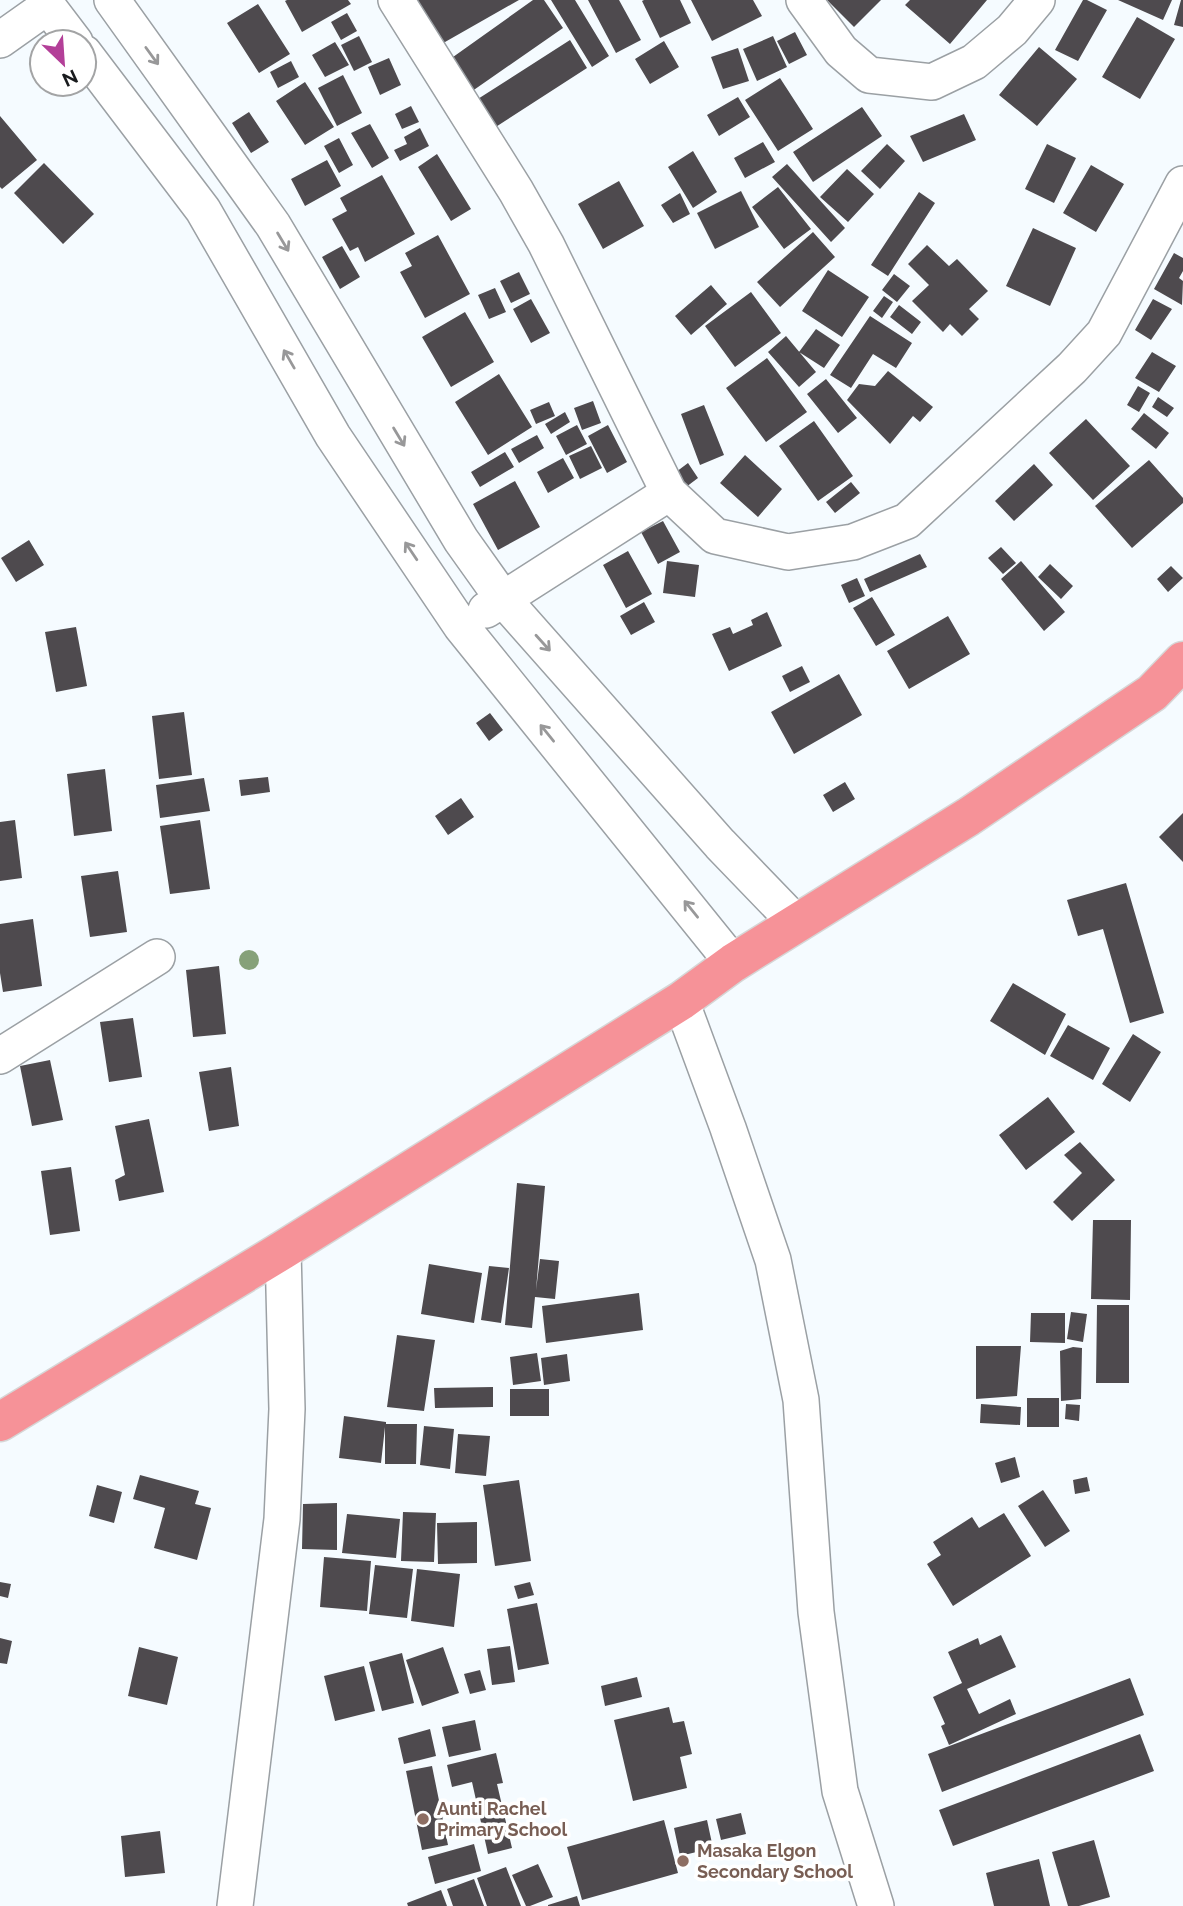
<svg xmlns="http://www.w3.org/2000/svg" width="1183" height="1906" font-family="Raleway,sans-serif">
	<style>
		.building { fill: #4e4a4e }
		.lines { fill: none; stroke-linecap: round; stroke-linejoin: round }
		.minor-casing { stroke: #9ba0a4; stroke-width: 38 }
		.highway-casing { stroke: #d6d6d6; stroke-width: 41 }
		.minor { stroke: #fff; stroke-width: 35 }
		.highway { stroke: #f69298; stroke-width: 38 }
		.tree { fill: #86a179 }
		.oneway { stroke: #989899 }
		.education-dot { fill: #8d6e63; stroke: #fff; stroke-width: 2.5 }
		.labels { text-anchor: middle; stroke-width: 7; stroke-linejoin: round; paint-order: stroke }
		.education-label { font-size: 18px; font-weight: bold; fill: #785e54; stroke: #fff; text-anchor: start }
	</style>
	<rect width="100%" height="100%" fill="#f5fbff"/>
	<path class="building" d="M287,0H348L351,4L302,32L285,1Z
		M413,0H519L438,46Z
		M533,0H544L563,28L468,94L446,62Z
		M551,0H575L609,56L592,67Z
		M588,0H619L641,40L616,53Z
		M644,0H680L691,23L660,38L642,1Z
		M691,0H753L762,16L712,41Z
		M827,0H881L854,27Z
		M910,0H987L950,44L905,5Z
		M1083,0H1087L1107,10L1078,61L1055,50Z
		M1118,0H1172L1163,20Z
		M1181,0H1183V27L1174,25Z
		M258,4L290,54L259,73L227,23Z
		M347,13L357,31L341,40L331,22Z
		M1137,17L1175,39L1140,99L1102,77Z
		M795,32L807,55L789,64L777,41Z
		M359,36L372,62L354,71L341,45Z
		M773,36L787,67L757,81L743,49Z
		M570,40L587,68L488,132L470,104Z
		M664,41L679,67L650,84L635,59Z
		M335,42L349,65L325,77L312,55Z
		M1039,47L1077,79L1037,126L999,95Z
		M738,48L749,81L723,89L711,57Z
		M389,58L401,85L380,95L368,67Z
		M291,61L299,77L278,88L270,72Z
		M343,75L362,113L337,126L318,88Z
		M780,78L813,129L778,151L745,100Z
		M305,82L334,127L305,145L276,101Z
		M738,97L750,117L719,136L707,115Z
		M411,106L419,122L402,129L395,114Z
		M862,107L882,136L813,182L793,152Z
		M249,112L269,142L251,153L232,123Z
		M964,114L976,140L923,162L910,136Z
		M0,116L37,160L2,189L0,187Z
		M370,124L389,158L372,168L351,133Z
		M420,128L429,146L400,161L394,150L407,144L404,137Z
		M339,138L353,165L339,173L324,146Z
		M763,142L775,162L745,178L734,158Z
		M887,144L905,161L880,189L861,171Z
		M1047,144L1076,158L1054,203L1025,189Z
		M693,151L717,192L693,208L668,167Z
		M437,154L471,209L451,221L418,167Z
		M327,160L341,186L305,206L291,179Z
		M44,163L94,214L63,244L14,193Z
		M787,164L845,228L831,242L772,177Z
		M1091,165L1124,184L1096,232L1063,213Z
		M847,169L874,194L848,222L820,197Z
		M382,175L415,234L365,262L358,247L350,251L332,219L347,211L340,198Z
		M619,181L644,226L603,249L578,204Z
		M778,187L811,229L784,249L752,207Z
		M741,191L759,227L715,249L697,213Z
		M919,192L935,203L888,276L871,265Z
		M680,193L690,214L673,223L661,205Z
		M1033,228L1076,248L1050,306L1006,286Z
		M813,232L835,257L780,307L757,282Z
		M438,235L470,294L425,318L400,272L412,266L405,253Z
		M927,245L949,266L957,259L988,291L969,309L979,319L962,336L950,324L943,332L912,301L929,285L908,264Z
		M342,246L360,277L340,289L322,257Z
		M1174,253L1183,258V271L1179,278L1183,281L1182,305L1154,289Z
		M828,270L869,297L842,337L802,311Z
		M519,272L530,294L511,303L500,281Z
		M894,274L910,286L897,302L882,290Z
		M711,285L727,304L691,335L675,316Z
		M495,288L506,312L489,319L478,295Z
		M751,292L781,333L735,367L705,326Z
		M884,296L893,302L882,318L873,311Z
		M531,299L550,333L531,343L513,309Z
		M1153,299L1172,309L1151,340L1135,330Z
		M899,305L921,322L912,334L890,317Z
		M465,312L494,362L451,387L422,337Z
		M870,316L912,343L896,368L873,354L851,388L830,375Z
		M816,329L840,345L824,368L799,352Z
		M786,336L816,372L799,387L768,352Z
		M1152,352L1176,366L1159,392L1135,378Z
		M767,358L807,412L766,442L726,388Z
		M888,371L933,407L920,422L913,416L890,444L847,400L859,384L875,386Z
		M499,374L532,427L488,455L455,402Z
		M826,379L857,418L838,433L807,394Z
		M1138,386L1150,393L1139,412L1127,405Z
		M1158,397L1174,408L1167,417L1152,407Z
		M593,401L601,423L582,430L574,408Z
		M549,402L555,416L536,424L530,410Z
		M704,405L724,455L700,465L681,414Z
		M565,412L570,422L551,434L545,424Z
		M1144,413L1169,433L1156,449L1131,429Z
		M1086,419L1130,466L1093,500L1049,453Z
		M814,421L853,476L818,501L779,446Z
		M577,425L587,444L566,455L556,436Z
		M608,425L627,462L607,473L588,436Z
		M537,435L544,448L519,463L511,449Z
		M591,446L602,468L580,479L569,456Z
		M505,452L514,467L480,487L471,472Z
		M745,455L782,489L758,517L720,483Z
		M563,458L574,478L548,493L537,472Z
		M1149,460L1183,498V503L1132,548L1095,506Z
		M688,463L698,478L686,487L676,472Z
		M1034,464L1053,485L1014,521L995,501Z
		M515,481L540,527L498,550L473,504Z
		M851,482L860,493L835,513L826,502Z
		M663,521L680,552L658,564L641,532Z
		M29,540L44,565L16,582L1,558Z
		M1001,547L1016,563L1003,574L988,558Z
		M628,551L652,594L626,608L603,565Z
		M920,554L927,567L870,592L864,579Z
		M667,561L699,565L695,597L663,593Z
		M1021,561L1065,612L1044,631L1001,579Z
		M1050,564L1073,586L1061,599L1038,577Z
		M1171,566L1183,578L1168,592L1157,579Z
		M857,578L865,596L849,603L841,585Z
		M872,597L895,635L876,646L853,608Z
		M644,602L655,622L631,635L620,616Z
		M767,612L782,646L729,671L712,634L730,627L733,634L753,625L751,620Z
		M948,616L970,654L909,689L887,651Z
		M76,627L87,686L56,692L45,632Z
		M802,666L810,682L790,692L782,676Z
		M839,674L862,715L794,754L771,712Z
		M184,712L192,775L159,779L152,716Z
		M490,713L503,730L489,741L476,723Z
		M105,769L112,831L74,836L67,774Z
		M268,777L270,792L241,796L239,780Z
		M204,778L210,811L160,818L156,785Z
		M845,782L855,799L833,812L823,795Z
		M461,798L474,817L448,835L435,816Z
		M1183,813V862L1159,837Z
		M15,820L22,878L0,881V822Z
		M200,820L210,889L170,894L160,826Z
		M118,871L127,932L90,937L81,876Z
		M1126,883L1164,1013L1130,1023L1103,929L1078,936L1067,900Z
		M33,919L42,986L3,992L0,973V924Z
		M219,966L226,1034L193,1037L186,970Z
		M1013,983L1066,1014L1045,1055L990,1021Z
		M133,1018L142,1077L109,1082L100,1022Z
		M1068,1025L1110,1048L1093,1080L1050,1056Z
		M1133,1034L1161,1052L1130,1102L1102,1084Z
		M50,1060L63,1120L32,1126L20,1066Z
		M231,1067L239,1126L209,1131L199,1072Z
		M1048,1097L1075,1132L1026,1170L999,1135Z
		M149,1119L164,1192L119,1201L115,1180L125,1175L115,1126Z
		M1080,1142L1115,1180L1072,1221L1053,1202L1082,1173L1064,1155Z
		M71,1167L80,1231L50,1235L41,1171Z
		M517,1183L545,1186L536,1290L540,1259L559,1261L555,1299L535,1297L532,1328L505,1325Z
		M1093,1220H1131L1130,1300L1091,1299Z
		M429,1264L482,1273L474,1323L421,1314Z
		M489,1266L509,1268L501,1323L481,1320Z
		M639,1293L643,1330L546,1343L542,1306Z
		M1097,1305H1129V1383H1096Z
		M1071,1312L1087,1314L1083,1342L1067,1339Z
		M1031,1313H1065V1343L1030,1342Z
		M397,1335L435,1340L424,1411L387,1407Z
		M976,1346H1021L1017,1396L976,1399Z
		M1073,1347L1082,1348L1081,1399L1061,1401L1060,1351Z
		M537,1353L541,1381L513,1385L510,1357Z
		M567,1354L570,1381L544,1385L541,1358Z
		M493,1387V1407L435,1408L434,1388Z
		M510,1389H549V1416H510Z
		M1027,1398H1059V1427H1027Z
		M981,1404L1021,1407L1020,1425L980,1423Z
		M1066,1404L1080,1405L1079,1421L1065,1419Z
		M344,1416L386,1422V1424H417L416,1464H385V1427L381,1463L339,1458Z
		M424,1426L454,1429L450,1469L420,1465Z
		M458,1434L490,1436L486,1476L455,1473Z
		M1015,1457L1020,1477L1001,1483L995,1463Z
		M140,1475L199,1491L195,1504L211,1508L197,1560L154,1548L165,1508L133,1499Z
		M1087,1477L1090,1491L1075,1494L1073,1480Z
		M519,1480L531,1561L495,1566L483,1485Z
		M97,1485L122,1492L114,1523L89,1516Z
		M1043,1490L1070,1531L1045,1547L1018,1506Z
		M337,1503V1550L302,1549L303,1504Z
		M403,1512L436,1513L434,1562L401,1561Z
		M1004,1513L1031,1556L953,1606L927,1564L941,1555L933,1542L972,1517L979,1528Z
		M347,1514L400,1519L396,1558L342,1553Z
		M477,1522V1563L438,1564L437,1523Z
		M324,1557L371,1561L367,1611L320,1607Z
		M375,1565L413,1569L407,1618L369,1614Z
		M417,1569L460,1574L454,1627L411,1621Z
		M0,1582L11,1584L8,1598L0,1596Z
		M530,1582L534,1595L518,1599L514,1586Z
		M537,1603L549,1664L518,1670L507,1609Z
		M1001,1635L1016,1667L967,1689L979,1714L1010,1699L1016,1714L949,1745L941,1726L945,1724L933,1697L962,1683L948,1652L978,1638L980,1645Z
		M0,1638L12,1641L7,1664L0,1663Z
		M510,1646L515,1682L492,1685L487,1649Z
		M139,1647L178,1657L167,1705L128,1696Z
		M443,1647L459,1693L422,1706L406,1660Z
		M402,1653L414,1703L382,1711L369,1662Z
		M364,1666L375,1711L335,1721L324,1676Z
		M480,1670L486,1690L470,1694L464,1674Z
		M637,1677L642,1697L605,1706L601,1686Z
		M1130,1678L1144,1715L942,1792L928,1754Z
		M669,1707L673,1723L684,1721L692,1754L680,1757L687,1788L633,1801L614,1720Z
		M475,1720L481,1750L449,1757L442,1727Z
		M430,1729L436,1756L404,1764L398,1738Z
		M1140,1734L1154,1771L953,1846L939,1810Z
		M496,1753L503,1783L497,1784L512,1848L488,1854L472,1782L452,1787L447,1765Z
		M432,1766L448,1845L422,1850L406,1771Z
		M741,1813L746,1834L721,1840L716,1819Z
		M664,1820L678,1873L582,1900L567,1847Z
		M707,1820L713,1848L680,1856L674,1828Z
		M160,1831L165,1873L125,1877L121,1836Z
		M1094,1840L1110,1897L1079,1906H1068L1052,1852Z
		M474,1844L481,1871L435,1884L428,1857Z
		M1039,1859L1050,1906H994L986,1873Z
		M538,1864L553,1897L530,1906H526L512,1875Z
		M506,1867L521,1906H487L477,1878Z
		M474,1879L484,1906H453L447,1889Z
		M441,1890L447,1906H408L407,1903Z
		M577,1896L580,1906H548V1905Z"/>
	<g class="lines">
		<g class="minor-casing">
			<path id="minor" d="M43,0L75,42
				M112,0L273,225L461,540L503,599L720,844L797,924
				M396,0L516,191L546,244L669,493L715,536L788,552L853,542L907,521L1072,368L1104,333L1183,184
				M804,0L841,51L869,75L932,82L974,62L1012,30L1037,0
				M0,40L48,6
				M84,53L203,210L333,436L461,626L733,963
				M486,610L669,493
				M681,1001L728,1128L773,1260L801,1400L816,1612L840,1791L876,1906
				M0,1056L157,957
				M235,1906L282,1519L287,1409L283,1250"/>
		</g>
		<g class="highway-casing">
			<path id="highway" d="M0,1422L283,1250L681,1001L733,963L968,817L1152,693L1183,661"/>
		</g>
		<use href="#minor" class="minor"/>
		<use href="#highway" class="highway"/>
	</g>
	<circle class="tree" cx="249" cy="960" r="10"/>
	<defs><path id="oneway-shaft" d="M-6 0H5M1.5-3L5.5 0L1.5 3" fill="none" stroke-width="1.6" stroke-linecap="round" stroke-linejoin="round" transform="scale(1.75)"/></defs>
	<g class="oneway">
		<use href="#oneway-shaft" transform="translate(152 56) rotate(54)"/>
		<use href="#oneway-shaft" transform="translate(283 242) rotate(59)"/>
		<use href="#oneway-shaft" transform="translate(289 359) rotate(-120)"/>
		<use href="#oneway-shaft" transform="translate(399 437) rotate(59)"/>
		<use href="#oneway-shaft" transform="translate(411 551) rotate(-124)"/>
		<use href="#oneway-shaft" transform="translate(543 643) rotate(48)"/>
		<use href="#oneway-shaft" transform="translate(547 733) rotate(-129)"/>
		<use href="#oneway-shaft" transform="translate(691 909) rotate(-129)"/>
	</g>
	<g class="education-dot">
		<circle cx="423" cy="1819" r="7"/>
		<circle cx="683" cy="1861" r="7"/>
	</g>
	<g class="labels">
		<g class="education-label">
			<text x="437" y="1815">Aunti Rachel<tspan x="437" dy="21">Primary School</tspan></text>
			<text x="697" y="1857">Masaka Elgon<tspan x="697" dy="21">Secondary School</tspan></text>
		</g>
	</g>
	<g transform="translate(63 63) rotate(155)"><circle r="33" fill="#ffffff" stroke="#a3a4a5" stroke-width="2"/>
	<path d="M0-5L12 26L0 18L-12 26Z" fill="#b33f98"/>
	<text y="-10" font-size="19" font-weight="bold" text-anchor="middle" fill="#191b1d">N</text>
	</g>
</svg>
